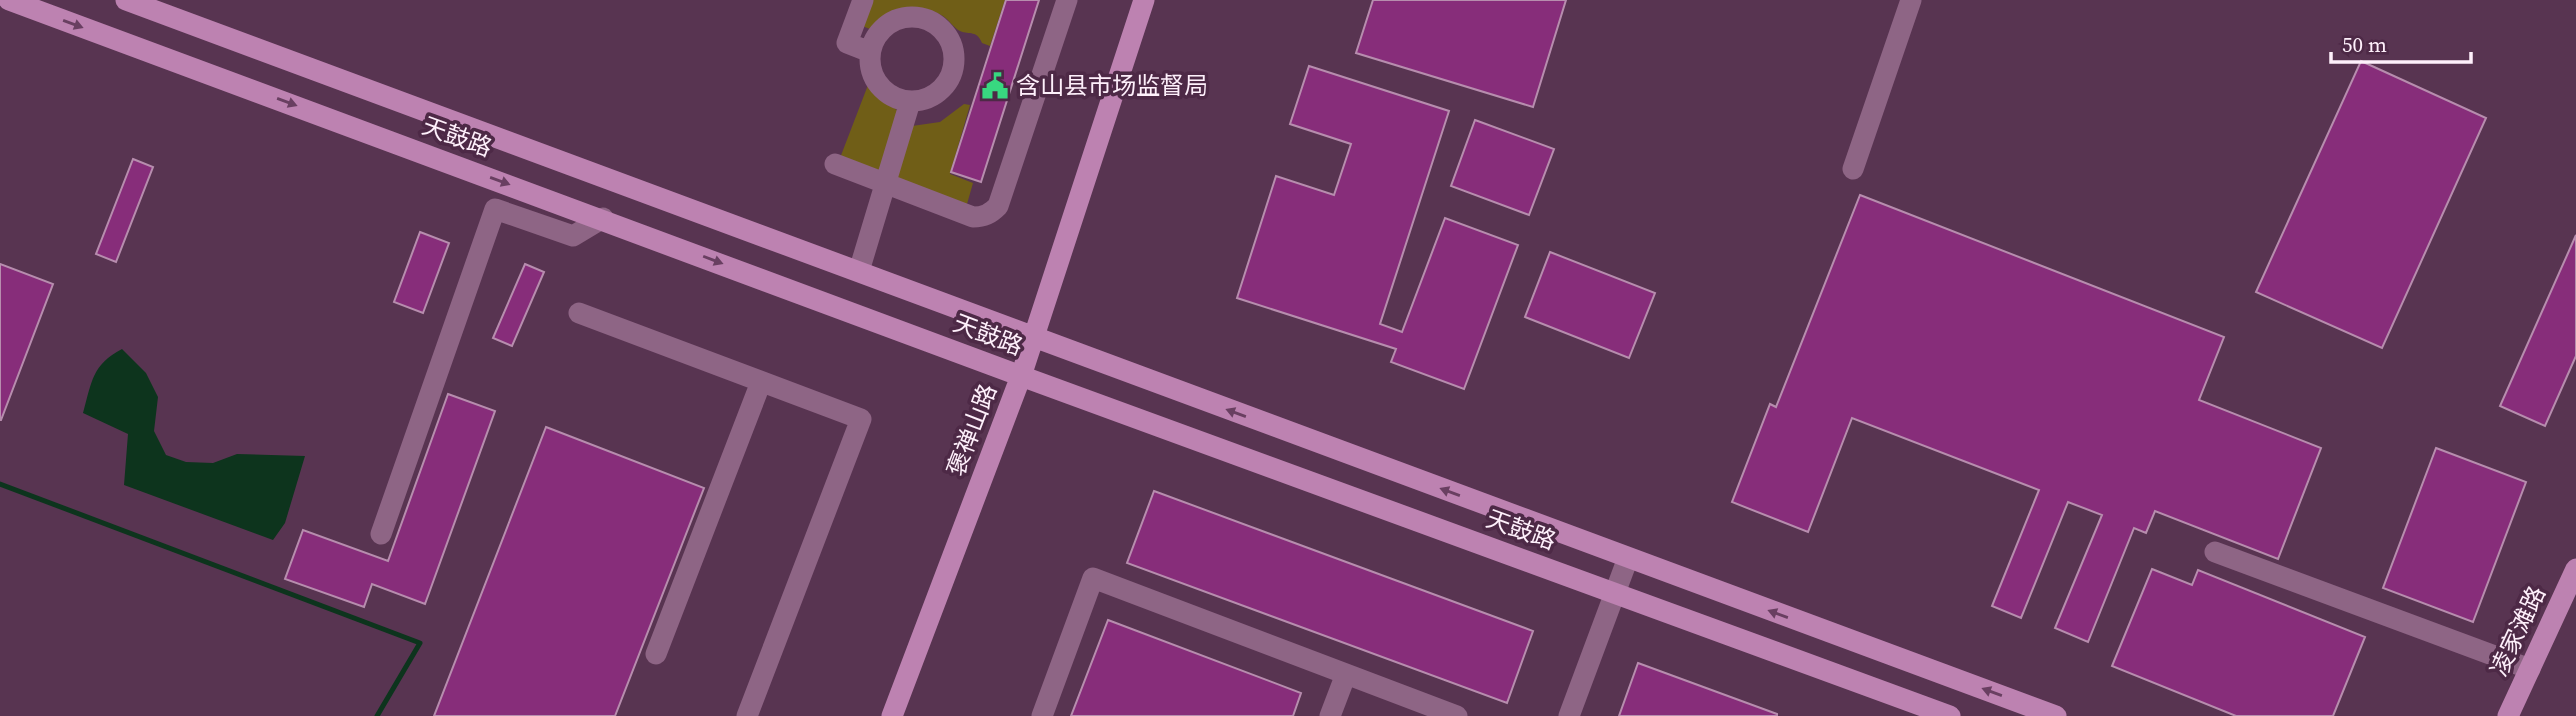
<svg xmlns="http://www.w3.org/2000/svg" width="2576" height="716" font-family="'Source Serif 4','Noto Sans SC',serif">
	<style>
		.green { fill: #705e17 }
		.water { fill: #0d341d }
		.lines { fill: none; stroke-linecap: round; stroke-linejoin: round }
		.stream { stroke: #0d341d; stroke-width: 5 }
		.building { fill: #872d7a; stroke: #b78dae; stroke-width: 2 }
		.minor { stroke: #8e6585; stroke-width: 21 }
		.major { stroke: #bd82b1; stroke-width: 21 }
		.oneway { fill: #693f61 }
		.labels { text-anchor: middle; stroke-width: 7; stroke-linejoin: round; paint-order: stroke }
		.poi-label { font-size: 24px; fill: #fef0fb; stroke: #4d2946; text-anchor: start }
		.street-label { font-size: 24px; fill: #fef0fb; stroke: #4d2946 }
	</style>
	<rect width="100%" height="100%" fill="#583451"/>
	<path class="green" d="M872,0H1005L990,46L982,43C977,30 970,35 960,31C954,28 949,20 943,16C918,2 887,5 870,29L862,26Z
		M868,85C876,95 894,105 899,113L880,171L840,158Z
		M964,104L970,105L950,174L973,183L967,204L895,178L912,126L940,122Z"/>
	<path class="water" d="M122,349L146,373L158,397L154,431L166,455L186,462L213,463L237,454L305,456L285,523L273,540L124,485L128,434L83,413C92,381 92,365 122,349Z"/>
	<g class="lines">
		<path class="stream" d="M0,484L420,643L377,716"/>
	</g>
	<path class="building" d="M1006,0H1039L981,182L951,172Z
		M1373,0H1566L1533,107L1356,53Z
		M2361,61L2486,118L2382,348L2256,292Z
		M1309,66L1449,111L1380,324L1402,332L1445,218L1518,245L1464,389L1391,362L1396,349L1237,298L1276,176L1334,195L1351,144L1290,124Z
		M1475,120L1554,149L1529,215L1451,186Z
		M133,159L153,167L116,262L96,254Z
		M1860,195L2224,337L2199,400L2321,448L2278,559L2155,511L2146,533L2134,528L2088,642L2055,628L2102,515L2068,502L2021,618L1992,606L2039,490L1852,418L1808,532L1732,502L1770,404L1776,407Z
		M420,232L449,243L423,313L394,302Z
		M2576,235V356L2545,426L2500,406Z
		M1550,252L1655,293L1629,358L1525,317Z
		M0,264L53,284L1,420H0Z
		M525,264L544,272L512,346L493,338Z
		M448,394L495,411L425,604L372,584L364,607L285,579L303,530L388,561Z
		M546,427L704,488L615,716H434Z
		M2436,448L2526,482L2473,622L2383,588Z
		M1154,491L1533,631L1507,703L1127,563Z
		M2152,569L2192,585L2198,570L2365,637L2333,716H2236L2112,666Z
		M1108,620L1301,693L1293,716H1071Z
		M1638,663L1777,714V716H1619Z"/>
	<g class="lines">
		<path class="minor" d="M863,0L847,43L870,52
			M870 59a42 42 0 1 1 84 0a42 42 0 1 1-84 0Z
			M835,164L973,217C984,217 990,214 998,206L1067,0
			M1853,169L1911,0
			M859,271L910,102
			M579,313L861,419L747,716
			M381,534L495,209L573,236L603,218
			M2215,552L2530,669
			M656,654L761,382
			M1042,716L1093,578L1457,716
			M1330,716L1346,674
			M1569,716L1628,558"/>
		<path class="major" d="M9,0L1021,376L1950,716
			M126,0L2056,716
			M892,716L1021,376L1144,0
			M2508,716L2576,569"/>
	</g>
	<defs><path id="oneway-solid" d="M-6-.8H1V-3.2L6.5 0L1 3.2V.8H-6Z" transform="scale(1.75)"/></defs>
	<g class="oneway">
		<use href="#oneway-solid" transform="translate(73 24) rotate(20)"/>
		<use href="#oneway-solid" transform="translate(287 102) rotate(20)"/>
		<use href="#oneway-solid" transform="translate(500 181) rotate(20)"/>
		<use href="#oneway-solid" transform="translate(713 260) rotate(21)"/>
		<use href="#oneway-solid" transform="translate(1236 413) rotate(-160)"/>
		<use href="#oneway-solid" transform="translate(1450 492) rotate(-160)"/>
		<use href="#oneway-solid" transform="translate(1778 614) rotate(-160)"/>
		<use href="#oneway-solid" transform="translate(1992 692) rotate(-160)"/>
	</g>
	<defs>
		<g id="civic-bare" transform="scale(2.1)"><path d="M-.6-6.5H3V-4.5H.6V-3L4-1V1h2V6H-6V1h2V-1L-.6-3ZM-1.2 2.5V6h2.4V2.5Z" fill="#38d880" stroke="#4d2946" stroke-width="2.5" paint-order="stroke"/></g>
	</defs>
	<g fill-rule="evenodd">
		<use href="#civic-bare" x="995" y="86"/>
	</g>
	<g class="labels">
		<g class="poi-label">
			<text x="1016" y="94">含山县市场监督局</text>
		</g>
		<g class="street-label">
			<text transform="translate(457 137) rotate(20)" y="8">天鼓路</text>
			<text transform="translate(988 335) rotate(21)" y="8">天鼓路</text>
			<text transform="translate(972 430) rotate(-69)" y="8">褒禅山路</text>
			<text transform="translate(1521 530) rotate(20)" y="8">天鼓路</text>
			<text transform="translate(2518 631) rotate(-65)" y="8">凌家滩路</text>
		</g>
	</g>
	<path d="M2331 52v10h140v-10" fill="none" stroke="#fef0fb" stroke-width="3.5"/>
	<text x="2342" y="52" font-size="21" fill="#fef0fb" stroke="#4d2946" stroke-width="5" paint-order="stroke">50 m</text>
</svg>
